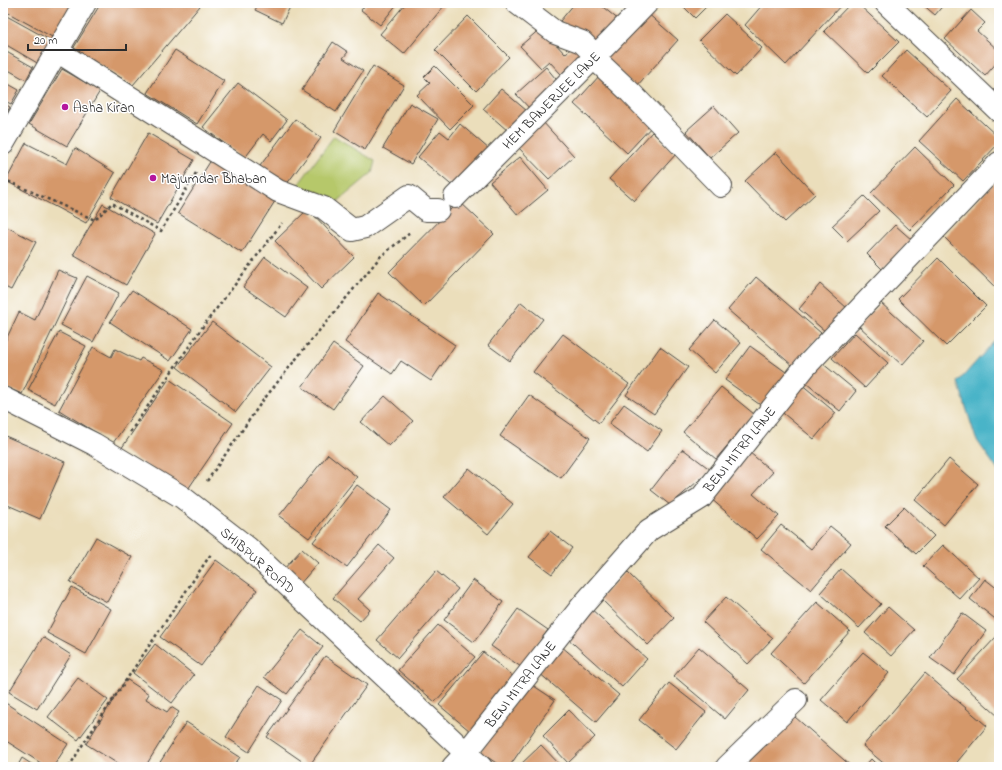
<svg xmlns="http://www.w3.org/2000/svg" width="1002" height="770" font-family="'Indie Flower',sans-serif">
	<style>
		.green { fill: #b6c86b; stroke: #707a4b }
		.water { fill: #4ab4c8; stroke: #3a707a }
		.building { fill: #d5986a }
		.lines { fill: none; stroke-linecap: round; stroke-linejoin: round }
		.street-casing { stroke: #484641; stroke-width: 24 }
		.path { stroke: #484641; stroke-width: 2.5; stroke-dasharray: 3 3; stroke-linecap: butt }
		.street { stroke: #fff; stroke-width: 22 }
		.poi-dot { fill: #b5179e; stroke: #fff; stroke-width: 1.5 }
		.labels { text-anchor: middle; stroke-width: 3; stroke-linejoin: round; paint-order: stroke }
		.street-label { font-size: 14px; fill: #2b2b2b; stroke: #fff }
		.poi-label { font-size: 14px; fill: #2b2b2b; stroke: #fff; text-anchor: start }
	</style>
	<rect width="100%" height="100%" fill="#fff"/>
	<filter id="ink" filterUnits="userSpaceOnUse"><feTurbulence type="fractalNoise" baseFrequency=".025" numOctaves="2"/><feDisplacementMap in="SourceGraphic" scale="8" xChannelSelector="R" yChannelSelector="G"/><feConvolveMatrix kernelMatrix="1 2 1 2 8 2 1 2 1" color-interpolation-filters="sRGB"/></filter>
	<filter id="wash" filterUnits="userSpaceOnUse"><feTurbulence type="fractalNoise" baseFrequency=".012" numOctaves="4" result="noise"/><feDisplacementMap in="SourceGraphic" scale="16" xChannelSelector="R" yChannelSelector="G"/><feGaussianBlur stdDeviation="0.9" result="paint"/><feColorMatrix in="noise" values="0 0 0 0 0 0 0 0 0 0 0 0 0 0 0 0 0 1.4 0 .05"/><feComposite in="paint" operator="in"/></filter>
	<g filter="url(#wash)">
		<rect width="100%" height="100%" fill="#ebdebb"/>
		<path class="green" d="M334,136L375,161L372,173L336,203L298,185Z"/>
		<path class="water" d="M999,336V472L976,439L958,382Z"/>
		<g id="blocks">
			<path class="building" d="M3,3H73L54,38L3,10Z
				M101,3H196L200,6L133,85L73,49Z
				M259,3H292L282,23L255,10Z
				M367,3H398L380,25L361,10Z
				M406,3H440L444,6L404,54L380,34Z
				M575,3H598L620,21L596,50L560,21Z
				M680,3H710L695,18Z
				M764,3H843L786,65L745,25Z
				M851,3H857L899,42L868,73L824,31Z
				M921,3H945L935,15Z
				M971,10L985,23L977,31L999,51V60L985,76L945,39Z
				M646,12L678,40L636,87L604,59Z
				M3,14L50,40L39,64L3,43Z
				M725,14L762,48L736,76L699,40Z
				M468,16L509,57L476,91L435,50Z
				M541,28L565,54L578,42L586,51L561,74L549,61L541,68L520,46Z
				M333,42L348,52L343,58L363,71L336,112L302,90Z
				M3,50L33,67L26,80L3,67Z
				M175,50L224,81L197,124L147,93Z
				M906,50L951,91L927,117L882,76Z
				M373,66L404,85L365,150L334,131Z
				M435,66L474,105L450,129L417,95L430,83L424,77Z
				M546,67L560,84L531,110L516,94Z
				M62,69L100,91L67,146L29,124Z
				M600,75L654,124L627,153L574,104Z
				M3,81L19,90L11,104L3,100Z
				M238,83L287,120L271,141L263,134L244,159L203,127Z
				M501,89L527,111L508,131L483,109Z
				M957,99L999,138V143L963,181L919,141Z
				M3,103L10,107L3,119Z
				M410,103L438,119L411,164L383,148Z
				M714,106L738,133L710,158L686,131Z
				M295,119L321,138L286,185L260,166Z
				M542,121L574,156L549,179L516,145Z
				M460,124L490,150L456,189L418,157L440,131L449,138Z
				M652,132L676,154L634,201L609,179Z
				M148,133L194,160L157,224L111,197Z
				M26,143L67,164L75,148L115,173L86,223L6,181Z
				M915,147L954,185L910,230L871,193Z
				M776,152L815,194L785,222L745,181Z
				M213,157L277,198L242,253L178,213Z
				M520,157L548,190L518,215L490,182Z
				M999,177V291L944,237Z
				M864,196L879,211L847,241L832,226Z
				M459,201L494,234L424,306L389,272Z
				M103,204L155,234L126,285L73,255Z
				M308,209L354,257L321,289L275,241Z
				M3,225L36,242L11,290L3,286Z
				M895,225L912,240L883,270L867,254Z
				M265,257L307,288L286,317L243,287Z
				M938,258L986,306L946,346L898,299Z
				M58,270L77,278L22,394L3,386V346L19,312L35,320Z
				M87,276L119,293L93,342L61,325Z
				M756,277L821,333L793,366L728,310Z
				M820,284L847,308L826,332L799,309Z
				M132,290L192,329L170,361L110,322Z
				M378,293L455,345L431,381L401,361L392,374L345,342Z
				M521,302L543,319L510,361L488,345Z
				M881,303L923,341L902,365L859,326Z
				M715,320L741,343L715,373L689,350Z
				M212,322L271,367L236,412L177,367Z
				M59,332L86,346L55,404L28,390Z
				M855,333L888,363L865,388L832,358Z
				M563,334L629,384L599,423L533,372Z
				M333,344L364,366L333,409L302,387Z
				M750,346L790,375L766,409L725,380Z
				M93,347L111,357L115,349L139,361L141,358L164,370L113,443L59,410Z
				M660,347L688,367L654,414L626,395Z
				M822,363L856,391L840,411L806,383Z
				M169,379L233,423L186,492L121,449Z
				M800,383L836,413L814,439L778,409Z
				M721,387L754,414L716,459L683,432Z
				M529,395L590,438L561,478L500,436Z
				M385,396L413,421L389,446L361,422Z
				M624,404L662,431L647,452L609,424Z
				M3,435L65,462L40,519L3,503Z
				M683,449L711,470L670,505L651,490Z
				M749,452L773,472L753,494L779,516L757,539L709,497Z
				M328,454L357,477L309,538L279,516Z
				M949,459L978,484L944,525L915,500Z
				M469,468L513,504L488,534L444,497Z
				M357,485L391,510L347,567L313,542Z
				M904,507L934,536L916,554L885,526Z
				M781,525L811,549L830,526L851,543L811,590L761,549Z
				M550,531L572,548L552,574L529,557Z
				M96,537L132,557L107,602L70,582Z
				M379,545L394,558L358,599L370,610L360,621L333,598Z
				M943,545L979,578L960,599L923,566Z
				M302,549L318,563L299,585L282,571Z
				M216,560L257,590L201,666L160,637Z
				M841,569L881,604L859,628L820,593Z
				M436,571L458,589L398,658L377,640Z
				M626,571L674,618L648,645L600,598Z
				M985,579L999,590V622L970,599Z
				M473,580L503,602L474,642L444,620Z
				M72,587L111,609L86,654L47,633Z
				M726,597L773,638L748,664L703,622Z
				M817,602L850,631L804,683L771,653Z
				M888,607L914,630L891,656L865,633Z
				M590,608L647,659L622,687L565,636Z
				M518,609L548,630L521,667L491,646Z
				M962,613L986,631L954,675L930,658Z
				M438,625L475,657L435,702L398,670Z
				M302,630L323,647L287,694L264,677Z
				M43,637L71,655L37,709L9,692Z
				M996,637L999,639V717L957,679Z
				M155,644L194,675L172,703L133,673Z
				M561,646L619,695L596,722L538,672Z
				M699,647L749,690L725,719L674,676Z
				M483,652L520,682L476,736L439,705Z
				M863,652L889,673L847,722L821,700Z
				M325,656L367,685L309,766L267,737Z
				M925,673L987,726L953,767H888L863,746Z
				M78,678L108,700L78,740L48,717Z
				M126,679L149,694L146,699L167,712L171,707L179,712L145,767H123L86,744Z
				M528,682L555,700L509,767H502L480,752Z
				M669,683L706,712L676,749L639,720Z
				M259,685L282,700L249,752L226,737Z
				M4,702L68,744L53,767H47L3,739V703Z
				M569,710L595,737L568,763L543,736Z
				M787,710L852,767H738Z
				M186,722L240,757L233,767H157Z
				M541,745L562,767H518Z
				M22,758L36,767H17Z
				M871,759L879,767H864Z"/>
		</g>
	</g>
	<g filter="url(#ink)">
		<use href="#blocks" fill-opacity="0" stroke="#484641" stroke-width="1"/>
		<g class="lines">
			<g class="street-casing">
				<path id="street" d="M517,3L555,32L582,42L596,56
					M886,3L999,111
					M57,51L278,191L324,208L352,230L365,227L409,196L426,210H438
					M594,58L630,92L721,186
					M3,144L85,3
					M455,197C519,132 584,69 647,3
					M3,398L94,444L182,497L248,548L481,767
					M453,767L466,753L582,606L649,530L701,498L805,367L872,296L999,163
					M727,767L796,700"/>
			</g>
			<path class="path" d="M3,179L95,220L112,203L161,231L196,173
				M130,432L201,329L282,223
				M207,481L261,403L304,349L381,256L410,233
				M69,767L83,744L211,554"/>
			<use href="#street" class="street"/>
		</g>
	</g>
	<g class="poi-dot">
		<circle cx="65" cy="107" r="4"/>
		<circle cx="153" cy="178" r="4"/>
	</g>
	<g class="labels">
		<g class="street-label">
			<text transform="translate(551 100) rotate(-45)" y="5">HEM BANERJEE LANE</text>
			<text transform="translate(739 449) rotate(-51)" y="5">BENI MITRA LANE</text>
			<text transform="translate(258 560) rotate(41)" y="5">SHIBPUR ROAD</text>
			<text transform="translate(520 684) rotate(-52)" y="5">BENI MITRA LANE</text>
		</g>
		<g class="poi-label">
			<text x="73" y="112">Asha Kiran</text>
			<text x="161" y="183">Majumdar Bhaban</text>
		</g>
	</g>
	<rect width="1002" height="770" fill="none" stroke="#fff" stroke-width="16"/>
	<path d="M28 44v6h98v-6" fill="none" stroke="#2b2b2b" stroke-width="2"/>
	<text x="34" y="44" font-size="12" fill="#2b2b2b" stroke="#ffffff" stroke-width="3" paint-order="stroke">20 m</text>
</svg>
